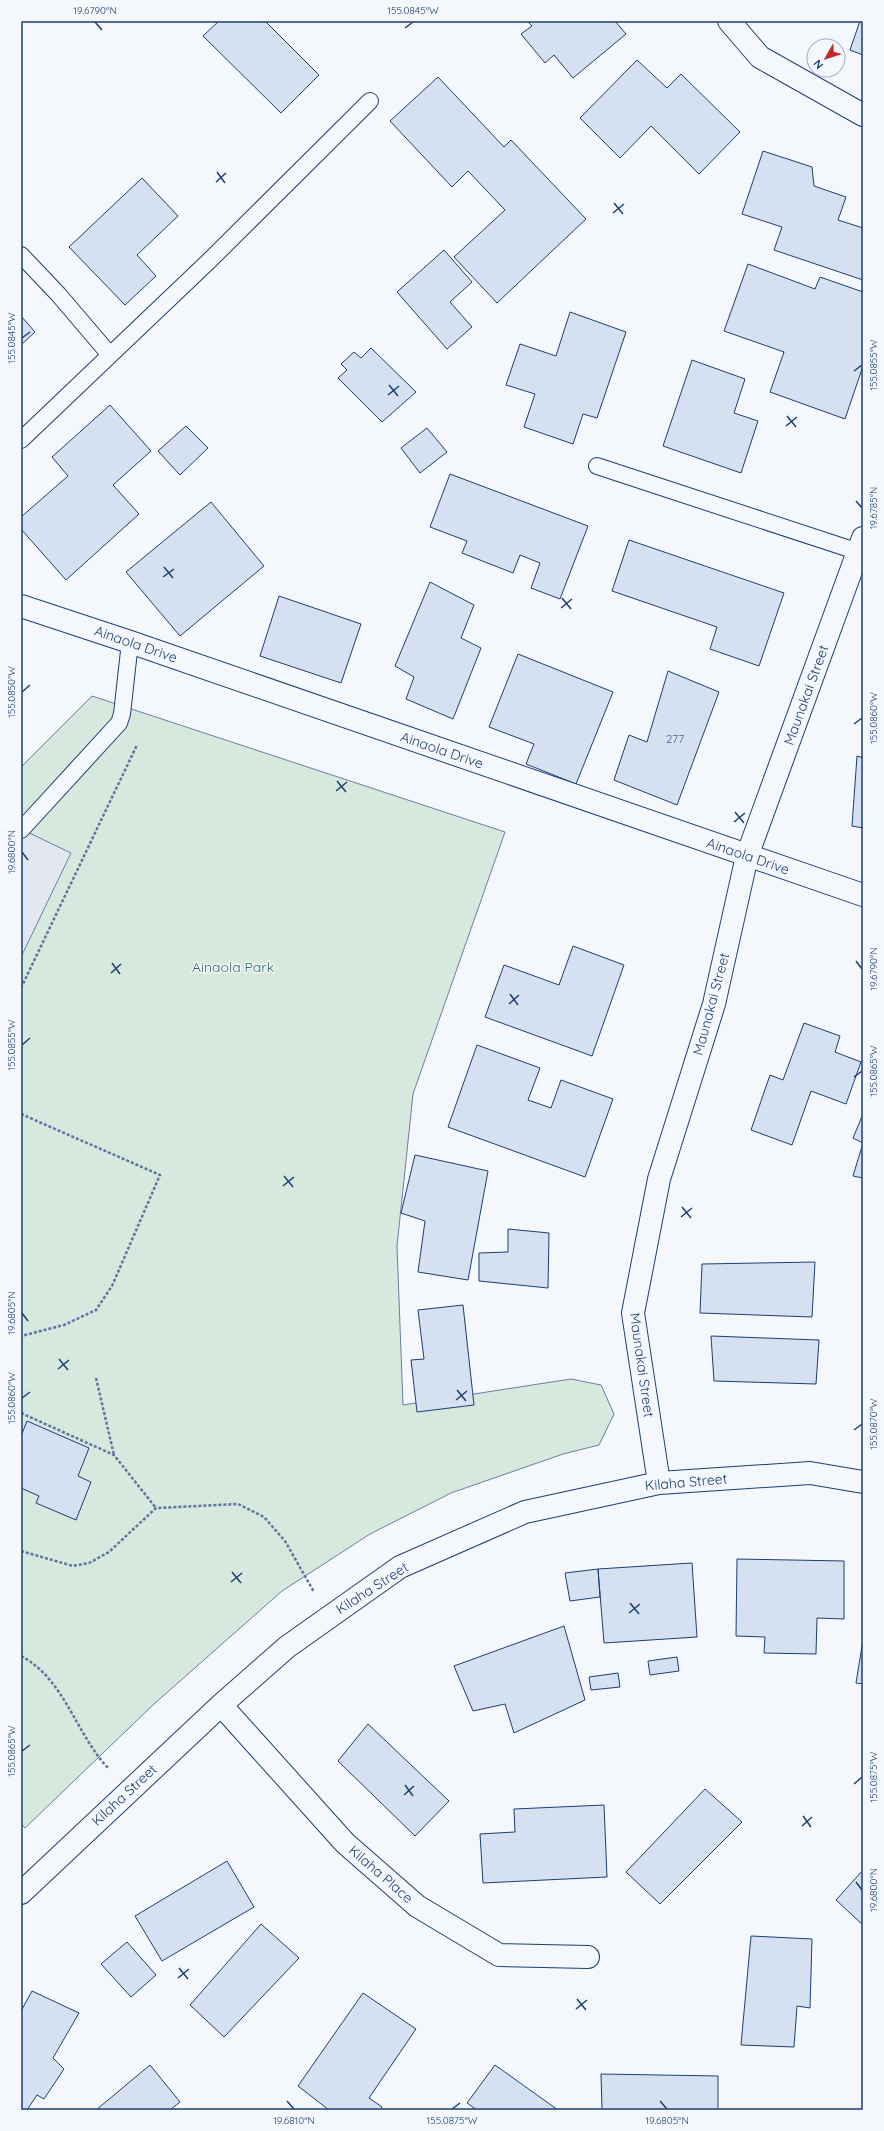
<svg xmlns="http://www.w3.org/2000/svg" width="884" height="2131" font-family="Quicksand,sans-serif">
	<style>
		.green { fill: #d7e8df; stroke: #687fa3 }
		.parking { fill: #e3e8f0; stroke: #687fa3 }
		.building { fill: #d5e0f0; stroke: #1d3f73 }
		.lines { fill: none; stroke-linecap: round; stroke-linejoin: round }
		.service-casing { stroke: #1d3f73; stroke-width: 18 }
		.minor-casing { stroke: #1d3f73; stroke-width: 24 }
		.tertiary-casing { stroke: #1d3f73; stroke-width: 24 }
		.path { stroke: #5e769c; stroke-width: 2.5; stroke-dasharray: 3 2; stroke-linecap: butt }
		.service { stroke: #f4f7fb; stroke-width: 16 }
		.minor { stroke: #f4f7fb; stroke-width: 22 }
		.tertiary { stroke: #f4f7fb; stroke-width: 22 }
		.ticks { fill: none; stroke: #1d3f73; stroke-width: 1.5 }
		.labels { text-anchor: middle; stroke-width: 3; stroke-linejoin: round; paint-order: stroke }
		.number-label { font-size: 12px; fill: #4b6792 }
		.street-label { font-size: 14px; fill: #1d3f73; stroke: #f4f7fb }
		.park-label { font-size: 14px; fill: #2c6c60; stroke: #f4f7fb }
		.neatline { fill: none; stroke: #1d3f73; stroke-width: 1.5 }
		.ticks-label { font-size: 10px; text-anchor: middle; fill: #1d3f73 }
	</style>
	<rect width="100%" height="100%" fill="#f4f7fb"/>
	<path class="green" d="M92,696L505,832L413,1094L397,1246L403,1405L571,1379L601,1385L614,1414L599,1445L563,1454L451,1493L370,1534L282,1591L154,1704L25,1828L21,1824V767Z"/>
	<path class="parking" d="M21,829L71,853L21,957Z"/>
	<path class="building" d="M219,21H265L319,75L281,113L203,36Z
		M527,21H615L626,34L573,78L554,55L545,63L521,34L532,26Z
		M860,21H863V55L850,50Z
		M637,60L667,88L681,74L740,132L699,174L651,126L620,158L580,118Z
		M438,77L504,147L511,140L586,219L497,303L454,257L505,210L468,171L452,187L390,121Z
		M763,151L812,167L814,186L846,197L838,220L863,228V280L774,250L782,227L742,214Z
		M142,178L178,216L137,255L156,276L125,305L69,247Z
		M444,250L472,282L450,302L472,327L447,349L397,292Z
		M748,264L815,289L820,277L863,292V366L845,419L770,392L784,352L724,331Z
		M570,312L626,332L597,418L583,414L573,444L524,427L535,394L506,385L520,344L556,356Z
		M21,316L35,332L21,345Z
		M371,348L416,392L382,422L338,378L347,370L341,364L354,352L361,358Z
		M692,360L745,379L734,413L758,421L741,473L663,446Z
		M110,405L151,451L113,485L139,514L66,580L21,529V517L68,476L52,457Z
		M186,426L208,448L180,475L158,451Z
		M427,428L447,452L420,473L401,448Z
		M450,474L588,526L560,599L531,588L540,563L520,555L513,573L462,553L467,541L430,527Z
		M211,502L264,566L180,636L126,572Z
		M629,540L784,593L759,666L710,649L717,627L612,591Z
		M430,582L474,605L461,638L481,648L453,719L406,699L414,677L395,666Z
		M279,596L361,624L341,683L260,656Z
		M518,654L613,692L576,784L526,764L534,744L489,727Z
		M668,671L719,692L677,805L614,780L629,735L647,742Z
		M857,756L863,758V828L852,826Z
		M573,946L624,965L592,1056L485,1017L504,965L559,985Z
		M804,1023L840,1036L835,1052L861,1062L846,1104L811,1091L792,1145L751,1130L770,1075L783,1080Z
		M477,1045L540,1068L528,1100L551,1108L561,1080L613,1099L585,1177L448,1127Z
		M863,1114V1143L853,1138Z
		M863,1143V1178L853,1176Z
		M415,1155L488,1171L468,1280L418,1272L425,1221L401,1213Z
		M508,1229L549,1233L548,1288L479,1281V1253L508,1252Z
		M815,1262L812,1317L700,1313L702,1264Z
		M463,1305L474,1405L417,1412L411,1360L424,1359L418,1310Z
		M711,1336L819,1340L816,1384L714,1381Z
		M27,1421L89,1448L78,1476L91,1482L76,1520L36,1503L39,1496L21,1488V1436Z
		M737,1559L844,1561V1619L817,1618L816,1654L764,1653L765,1637L736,1636Z
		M692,1563L697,1637L604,1643L598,1569Z
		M598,1569L600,1597L570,1601L565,1573Z
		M564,1626L585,1700L514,1733L505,1704L473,1711L454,1666Z
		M863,1640V1684L856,1683Z
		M677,1657L679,1671L650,1675L648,1661Z
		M618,1673L620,1687L591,1690L589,1677Z
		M368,1724L449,1801L415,1836L338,1761Z
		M705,1789L742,1822L660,1904L626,1872Z
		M604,1805L607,1877L483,1883L480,1834L515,1832L514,1809Z
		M227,1861L254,1907L162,1961L135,1916Z
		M863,1870V1925L836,1900Z
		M261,1924L299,1958L224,2037L190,2005Z
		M751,1936L812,1939L810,2008L797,2006L794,2047L741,2045Z
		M127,1942L156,1975L131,1997L101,1964Z
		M32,1991L79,2013L53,2058L64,2069L44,2099L37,2095L27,2110H21V2011Z
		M363,1993L416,2029L369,2098L382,2107L380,2110H329L298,2086Z
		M150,2065L180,2102L170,2110H96Z
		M495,2065L558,2110H477L467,2103Z
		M601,2074L718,2076V2110H602Z"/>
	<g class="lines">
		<g class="service-casing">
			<path id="service" d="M21,255L58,294L110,355
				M21,440L210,260L370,101
				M597,466L859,552
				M21,830L119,723L122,714L130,642"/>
		</g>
		<g class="minor-casing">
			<path id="minor" d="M729,21L760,57L863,115
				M659,1483L633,1313L659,1179L714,1004L747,856L863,538
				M221,1705L345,1843L417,1906L499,1955L588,1957
				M21,1893L221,1705L287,1647L400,1567L525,1512L659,1483L810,1473L863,1482"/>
		</g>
		<g class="tertiary-casing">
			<path id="tertiary" d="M21,606L130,642L863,895"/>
		</g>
		<path class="path" d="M21,988L137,745
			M21,1114L160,1175L112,1286L96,1310L64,1325L21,1336
			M96,1378L114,1455
			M21,1413L114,1455L156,1508
			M21,1551L73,1566L89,1563L109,1552L156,1508L238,1504L264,1517L285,1541L314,1592
			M21,1656C65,1679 76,1735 109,1769"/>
		<use href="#service" class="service"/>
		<use href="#minor" class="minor"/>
		<use href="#tertiary" class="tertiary"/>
	</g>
	<path class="ticks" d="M95,22L102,30M405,28L413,22M217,172L225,183M216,182L226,173M614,203L623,214M613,213L624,204M22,338L30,332M854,371L862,365M389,385L398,396M388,395L399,386M787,416L796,427M786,426L797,417M856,501L862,508M164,567L173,578M163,577L174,569M562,598L571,609M561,608L572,599M22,692L30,685M854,724L862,718M337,781L346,792M336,791L347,782M735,812L744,823M734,822L745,813M22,852L28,860M856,961L862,969M112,963L120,974M111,973L121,964M510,994L518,1005M509,1004L519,995M22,1045L30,1038M854,1077L862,1071M284,1176L293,1187M283,1186L294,1177M682,1207L691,1218M681,1217L692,1208M22,1313L28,1321M59,1359L68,1370M58,1369L69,1360M457,1390L466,1401M22,1398L30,1392M456,1400L467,1391M854,1430L862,1424M232,1572L241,1583M231,1582L242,1573M630,1603L639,1614M629,1613L640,1604M22,1751L30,1745M854,1784L862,1777M405,1785L413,1796M404,1795L414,1786M803,1816L811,1827M802,1826L812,1817M856,1882L862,1890M179,1968L188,1979M178,1978L189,1969M577,1999L586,2010M576,2009L587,2000M287,2101L294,2109M660,2101L667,2109M452,2109L460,2103"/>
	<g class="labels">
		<g class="number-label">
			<text x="675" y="743">277</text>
		</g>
		<g class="street-label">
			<text transform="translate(136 644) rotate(19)" y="5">Ainaola Drive</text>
			<text transform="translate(806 695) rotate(-70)" y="5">Maunakai Street</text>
			<text transform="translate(442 750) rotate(19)" y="5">Ainaola Drive</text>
			<text transform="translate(748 856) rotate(19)" y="5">Ainaola Drive</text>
			<text transform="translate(711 1004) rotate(-75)" y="5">Maunakai Street</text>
			<text transform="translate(642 1365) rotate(82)" y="5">Maunakai Street</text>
			<text transform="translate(686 1482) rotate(-5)" y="5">Kilaha Street</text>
			<text transform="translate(372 1588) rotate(-33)" y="5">Kilaha Street</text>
			<text transform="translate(124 1795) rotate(-43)" y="5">Kilaha Street</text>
			<text transform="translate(381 1874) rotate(41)" y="5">Kilaha Place</text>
		</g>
		<g class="park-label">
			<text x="233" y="972">Ainaola Park</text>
		</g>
	</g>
	<rect width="884" height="2131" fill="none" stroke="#f4f7fb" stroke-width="44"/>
	<g transform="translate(826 58) rotate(231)"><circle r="19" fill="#f4f7fb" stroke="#9eadc5"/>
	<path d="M0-3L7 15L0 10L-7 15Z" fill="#c62828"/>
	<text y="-6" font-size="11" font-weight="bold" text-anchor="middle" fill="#1d3f73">N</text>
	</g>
	<rect x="22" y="22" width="840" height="2087" class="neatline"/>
	<g class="ticks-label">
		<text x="95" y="14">19.6790°N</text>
		<text x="413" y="14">155.0845°W</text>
		<text transform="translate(11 338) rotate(-90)" y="4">155.0845°W</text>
		<text transform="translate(873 365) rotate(-90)" y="4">155.0855°W</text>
		<text transform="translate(873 508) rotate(-90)" y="4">19.6785°N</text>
		<text transform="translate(11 692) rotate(-90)" y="4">155.0850°W</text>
		<text transform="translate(873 718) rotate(-90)" y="4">155.0860°W</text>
		<text transform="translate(11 852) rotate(-90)" y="4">19.6800°N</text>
		<text transform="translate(873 969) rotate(-90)" y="4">19.6790°N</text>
		<text transform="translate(11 1045) rotate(-90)" y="4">155.0855°W</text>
		<text transform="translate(873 1071) rotate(-90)" y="4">155.0865°W</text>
		<text transform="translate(11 1313) rotate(-90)" y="4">19.6805°N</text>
		<text transform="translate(11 1398) rotate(-90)" y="4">155.0860°W</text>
		<text transform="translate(873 1424) rotate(-90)" y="4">155.0870°W</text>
		<text transform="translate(11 1751) rotate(-90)" y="4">155.0865°W</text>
		<text transform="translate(873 1777) rotate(-90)" y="4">155.0875°W</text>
		<text transform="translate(873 1890) rotate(-90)" y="4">19.6800°N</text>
		<text x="294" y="2124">19.6810°N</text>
		<text x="452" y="2124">155.0875°W</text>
		<text x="667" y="2124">19.6805°N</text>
	</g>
</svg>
